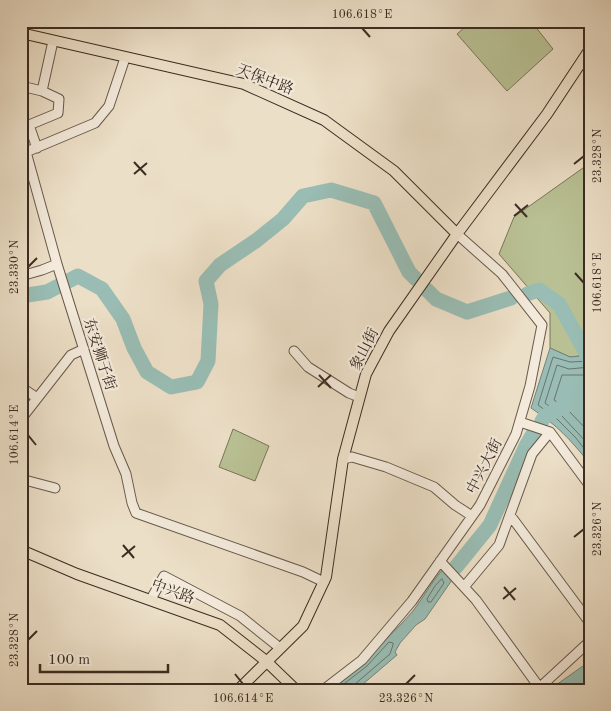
<svg xmlns="http://www.w3.org/2000/svg" width="611" height="711" font-family="'Old Standard TT','Noto Serif SC',serif">
	<style>
		.green { fill: #b9c194; stroke: #7a765b }
		.water { fill: #99bdb4; stroke: #74837a }
		.lines { fill: none; stroke-linecap: round; stroke-linejoin: round }
		.shore { stroke: #6a746b; stroke-width: 1 }
		.river { stroke: #99bdb4; stroke-width: 15 }
		.minor-casing { stroke: #68594b; stroke-width: 11 }
		.major-casing { stroke: #3c2c22; stroke-width: 12 }
		.minor { stroke: #f3eadb; stroke-width: 9 }
		.major { stroke: #ecdfc7; stroke-width: 10 }
		.ticks { fill: none; stroke: #3c2c22; stroke-width: 2 }
		.labels { text-anchor: middle; stroke-width: 4.5; stroke-linejoin: round; paint-order: stroke }
		.street-label { font-size: 15px; fill: #3c2c22; stroke: #f3eadb }
		.neatline { fill: none; stroke: #3c2c22; stroke-width: 2 }
		.ticks-label { font-size: 12px; text-anchor: middle; fill: #3c2c22 }
	</style>
	<rect width="100%" height="100%" fill="#ecdfc7"/>
	<filter id="stains"><feTurbulence type="fractalNoise" baseFrequency=".004" numOctaves="4"/><feColorMatrix values="0 0 0 0 .2 0 0 0 0 .09 0 0 0 0 .02 0 0 0 .5 -.17"/></filter>
	<radialGradient id="worn" r=".72"><stop offset=".6" stop-color="#630" stop-opacity="0"/><stop offset="1" stop-color="#630" stop-opacity=".3"/></radialGradient>
	<path class="green" d="M472,21H531L553,49L507,91L457,34Z
		M590,163V355L570,357L550,348V313L499,254L514,217Z
		M233,429L269,446L255,481L219,467Z"/>
	<path class="water" d="M550,348L570,357L590,355V464C570,439 558,426 531,408Z
		M442,570L452,580L425,619L416,625L400,643L395,652L397,655L356,690H328C358,665 387,641 413,611C423,598 431,583 442,570Z
		M590,661V690H549Z"/>
	<g class="lines">
		<path class="shore" d="M590,361L570,362L553,357L538,405L557,419L576,438L590,456
			M590,367L569,369L557,365L545,403L561,415L590,446
			M590,375H562L554,400L567,409L590,433
			M442,579L444,583L431,602H428L427,599L435,586Z
			M336,690L367,666L389,642L393,643V645L390,654L355,684L353,690"/>
		<path class="river" d="M427,290L436,299L467,312L511,298
			M527,294L539,290L559,304L590,360
			M21,296L47,292L78,276L102,289L123,319L134,348L147,372L171,387L197,382L208,361L211,304L206,281L220,265L257,240L283,219L303,196L331,190L374,203L409,272L416,279
			M542,421L545,416L590,393
			M456,567L490,525L526,446L533,434"/>
		<g class="minor-casing">
			<path id="minor" d="M125,58L109,106L95,123L26,152L57,264L114,446L126,474L132,503L136,513L303,572L324,582
				M21,86L42,91
				M21,124L29,125L37,148
				M29,125L58,113L59,99L42,91L53,41
				M21,276L42,270L57,264
				M294,351L308,367L349,393L359,397
				M21,387L37,398
				M21,419L71,355L84,349
				M520,422L550,432L590,486
				M343,459L352,457L386,467L434,487L455,505L472,516
				M21,479L55,488
				M510,515L590,623
				M440,561L476,600L539,687
				M464,587L499,545L532,454L550,432
				M151,599L164,576L240,616L280,648
				M323,690L362,660L412,601L480,505L516,434L530,386L542,325L502,274L457,234
				M537,690L590,641"/>
		</g>
		<g class="major-casing">
			<path id="major" d="M21,33L244,84L324,120L394,171L457,234
				M21,550L77,574L220,625L266,661L296,690
				M238,690L303,626L326,577L343,459L366,374L389,331L457,234L547,114L590,49"/>
		</g>
		<use href="#minor" class="minor"/>
		<use href="#major" class="major"/>
	</g>
	<path class="ticks" d="M362,28L370,37M134,162L146,175M574,164L584,156M134,174L147,163M515,204L527,217M514,216L528,205M28,267L37,258M575,273L584,283M319,375L331,388M318,387L331,375M28,435L36,445M574,537L584,529M123,545L134,558M122,557L135,546M504,587L515,600M503,599L516,588M28,640L37,631M235,674L243,684M406,684L415,675"/>
	<g class="labels">
		<g class="street-label">
			<text transform="translate(265 79) rotate(21)" y="5">天保中路</text>
			<text transform="translate(364 349) rotate(-63)" y="5">象山街</text>
			<text transform="translate(100 354) rotate(72)" y="5">东安狮子街</text>
			<text transform="translate(484 466) rotate(-63)" y="5">中兴大街</text>
			<text transform="translate(173 591) rotate(20)" y="5">中兴路</text>
		</g>
	</g>
	<rect width="611" height="711" fill="none" stroke="#ecdfc7" stroke-width="55"/>
	<path d="M40 664v8h128v-8" fill="none" stroke="#3c2c22" stroke-width="2.5"/>
	<text x="48" y="664" font-size="15" fill="#3c2c22" stroke="#f3eadb" stroke-width="4" paint-order="stroke">100 m</text>
	<rect x="28" y="28" width="556" height="656" class="neatline"/>
	<g class="ticks-label">
		<text x="362" y="18">106.618°E</text>
		<text transform="translate(597 156) rotate(-90)" y="4">23.328°N</text>
		<text transform="translate(14 267) rotate(-90)" y="4">23.330°N</text>
		<text transform="translate(597 283) rotate(-90)" y="4">106.618°E</text>
		<text transform="translate(14 435) rotate(-90)" y="4">106.614°E</text>
		<text transform="translate(597 529) rotate(-90)" y="4">23.326°N</text>
		<text transform="translate(14 640) rotate(-90)" y="4">23.328°N</text>
		<text x="243" y="702">106.614°E</text>
		<text x="406" y="702">23.326°N</text>
	</g>
	<rect width="100%" height="100%" filter="url(#stains)"/>
	<rect width="100%" height="100%" fill="url(#worn)"/>
</svg>
